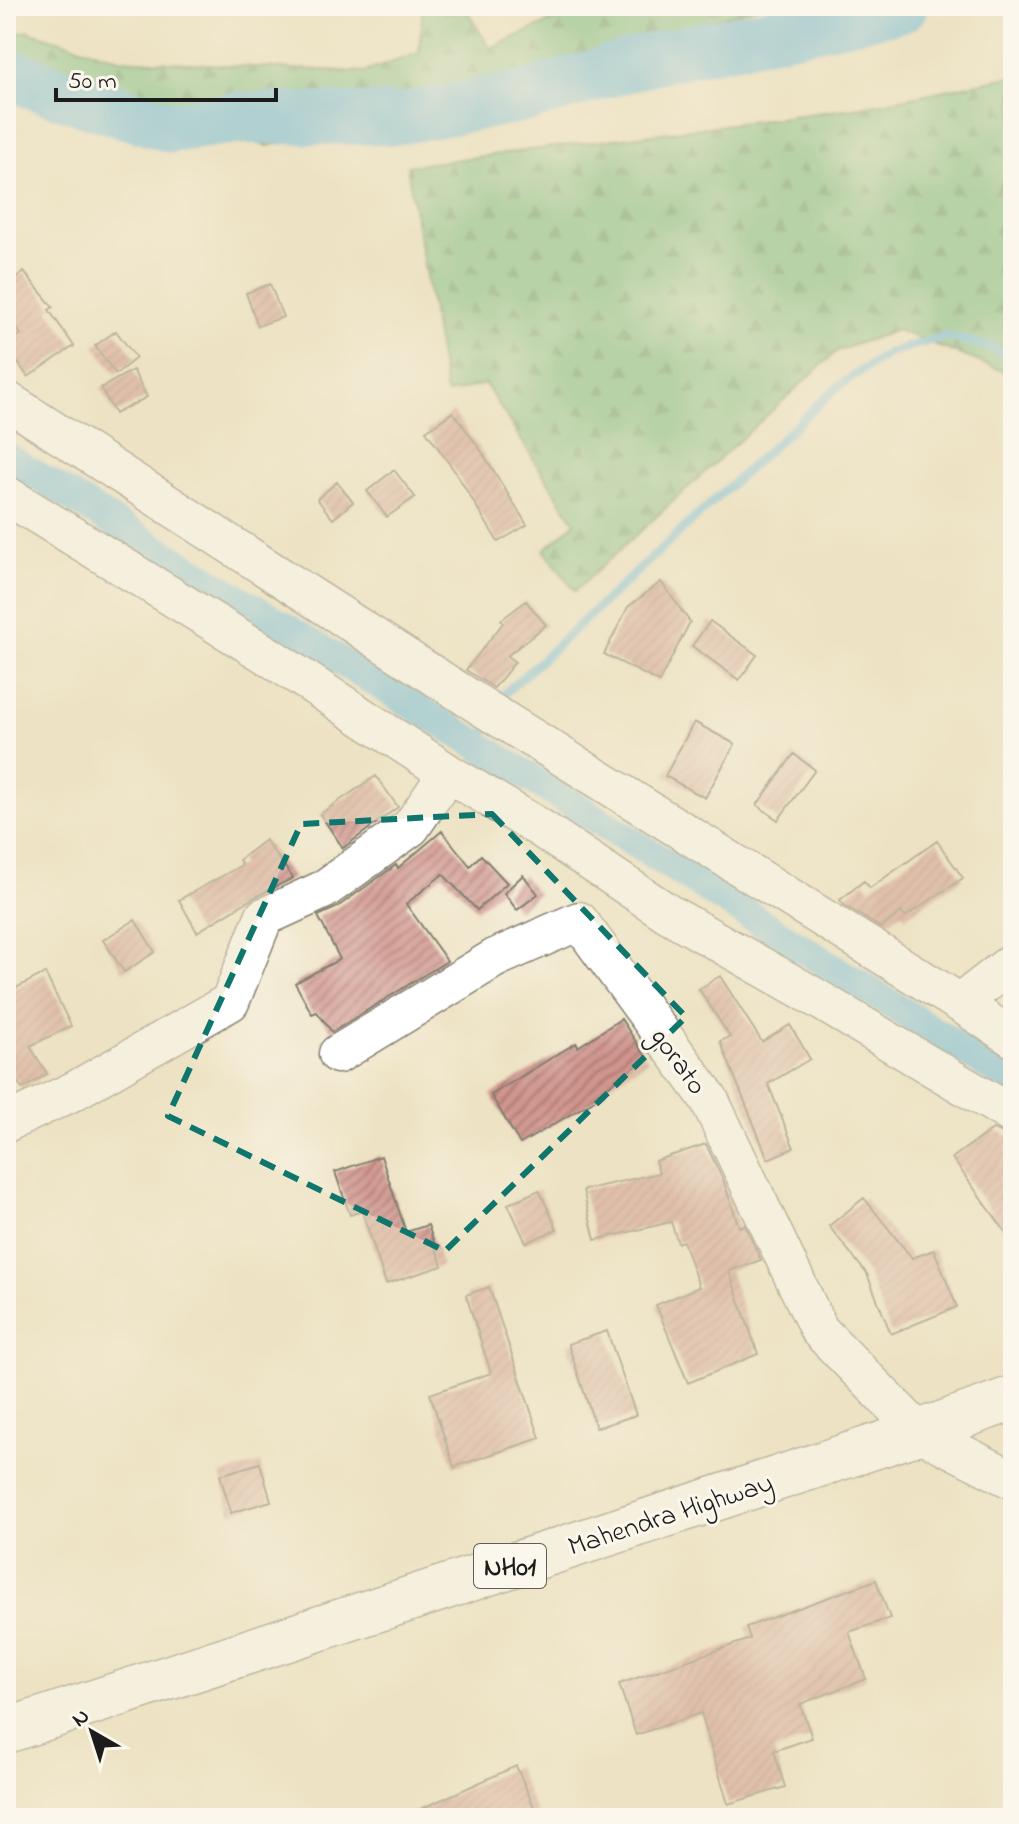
<svg xmlns="http://www.w3.org/2000/svg" width="1019" height="1824" font-family="'Indie Flower',sans-serif">
	<style>
		.forest { fill: url(#forest-firs); stroke: #4a6d50; stroke-width: 2 }
		.lines { fill: none; stroke-linecap: round; stroke-linejoin: round }
		.stream { stroke: #66bae2; stroke-width: 9 }
		.canal { stroke: #66bae2; stroke-width: 30 }
		.river { stroke: #66bae2; stroke-width: 52 }
		.building { fill: url(#building-hatch) }
		.minor-casing { stroke: #847f70; stroke-width: 41 }
		.highway-casing { stroke: #847f70; stroke-width: 47 }
		.minor { stroke: #fff; stroke-width: 38 }
		.highway { stroke: #fff; stroke-width: 44 }
		.marked { fill: none; stroke: #0f766e; stroke-width: 6; stroke-dasharray: 16 10; stroke-linejoin: round }
		.labels { text-anchor: middle; stroke-width: 6; stroke-linejoin: round; paint-order: stroke }
		.shield { fill: #fbf7ec; stroke: #5f5e5a; stroke-width: 2 }
		.shield-label { font-size: 26px; font-weight: bold; fill: #1c1c1c }
		.street-label { font-size: 28px; fill: #1c1c1c; stroke: #fbf7ec }
	</style>
	<defs>
		<pattern id="forest-firs" width="22" height="20" patternUnits="userSpaceOnUse" patternTransform="scale(2)"><rect width="22" height="20" fill="#77be84"/><path d="M5 1l3.5 6h-7zM16 11l3.5 6h-7z" fill="#619a6b"/></pattern>
		<pattern id="building-hatch" width="6" height="6" patternUnits="userSpaceOnUse" patternTransform="scale(2)"><rect width="6" height="6" fill="#d0958d"/><path d="M-1 1l2-2M0 6l6-6M5 7l2-2" fill="none" stroke="#a87972"/></pattern>
	</defs>
	<rect width="100%" height="100%" fill="#fbf7ec"/>
	<filter id="ink" filterUnits="userSpaceOnUse"><feTurbulence type="fractalNoise" baseFrequency=".0125" numOctaves="2"/><feDisplacementMap in="SourceGraphic" scale="16" xChannelSelector="R" yChannelSelector="G"/><feConvolveMatrix kernelMatrix="1 2 1 2 8 2 1 2 1" color-interpolation-filters="sRGB"/></filter>
	<filter id="wash" filterUnits="userSpaceOnUse"><feTurbulence type="fractalNoise" baseFrequency=".006" numOctaves="4" result="noise"/><feDisplacementMap in="SourceGraphic" scale="32" xChannelSelector="R" yChannelSelector="G"/><feGaussianBlur stdDeviation="1.8" result="paint"/><feColorMatrix in="noise" values="0 0 0 0 0 0 0 0 0 0 0 0 0 0 0 0 0 1.4 0 .05"/><feComposite in="paint" operator="in"/></filter>
	<g filter="url(#wash)">
		<rect width="100%" height="100%" fill="#ede2c3"/>
		<path class="forest" d="M423,6H464L490,48L587,6H761L499,82L373,126L267,146L193,127L25,69L11,34L28,31L120,59L255,67L365,72L419,53Z
			M1013,76V375L897,330L837,351L575,591L544,550L575,523L485,384L446,394L407,166L862,107Z"/>
		<g class="lines">
			<path class="stream" d="M502,696L836,388L888,353L946,336L990,347L1013,357
				M475,743L487,730"/>
			<path class="canal" d="M6,457L475,743L1013,1081"/>
			<path class="river" d="M6,73L60,93L171,127L235,118L397,119L527,96L651,59L902,6"/>
		</g>
		<g id="blocks">
			<path class="building" d="M24,272L53,307L49,310L74,346L28,377L6,346L21,334L6,316V287Z
				M270,284L283,317L258,326L246,293Z
				M116,331L136,358L116,374L95,346Z
				M133,370L147,397L115,414L101,388Z
				M453,412L482,452L527,525L498,542L456,473L426,431Z
				M394,470L415,497L387,517L367,491Z
				M337,482L353,502L333,519L317,499Z
				M661,582L690,622L659,682L604,654L628,607Z
				M526,601L546,625L507,656L515,662L494,688L466,670L503,623L501,620Z
				M710,621L757,655L739,680L692,646Z
				M694,722L735,744L705,798L665,776Z
				M794,754L815,770L778,820L757,805Z
				M376,776L398,807L343,848L320,814Z
				M442,831L470,866L481,855L507,883L477,910L443,874L406,904L447,961L332,1032L317,1012L312,1014L295,983L340,959L318,916L336,908L396,865L398,868Z
				M265,840L293,878L255,897L197,932L179,900L242,865L239,860Z
				M937,841L963,878L905,917L901,912L881,928L844,905L840,900L864,881L870,888Z
				M523,875L538,894L517,910L504,893Z
				M135,920L155,952L124,972L103,940Z
				M45,973L71,1026L30,1046L47,1074L22,1089L6,1063V993Z
				M720,976L762,1042L790,1025L810,1059L768,1084L794,1148L768,1159L720,1041L730,1037L699,989Z
				M621,1019L648,1060L603,1090L605,1094L520,1144L491,1095L576,1043L578,1047Z
				M993,1129L1013,1137V1242L952,1158Z
				M706,1144L724,1182L739,1227L745,1225L761,1260L729,1271L758,1354L688,1383L656,1305L699,1287L683,1241L678,1243L671,1222L595,1240L583,1190L659,1173L655,1161Z
				M381,1156L406,1232L428,1225L442,1266L386,1284L362,1211L350,1215L335,1172Z
				M539,1190L557,1229L526,1243L508,1204Z
				M864,1198L912,1258L934,1250L957,1307L891,1334L867,1274L829,1226Z
				M489,1287L540,1438L454,1467L430,1394L491,1373L466,1295Z
				M607,1331L636,1415L596,1428L568,1344Z
				M260,1463L271,1501L231,1513L220,1475Z
				M876,1580L890,1618L849,1632L866,1679L800,1704L812,1738L774,1751L785,1787L728,1804L701,1713L636,1735L619,1684L750,1639L746,1627Z
				M516,1766L539,1818H401Z"/>
		</g>
	</g>
	<g filter="url(#ink)">
		<use href="#blocks" fill-opacity="0" stroke="#847f70" stroke-width="2"/>
		<g class="lines">
			<g class="minor-casing">
				<path id="minor" d="M6,400L484,708L960,1003
					M6,495L267,655L448,773L540,828L669,914L801,989L1013,1115
					M1013,962L960,1003L1013,1038
					M338,1054L495,958L579,921L709,1099L819,1330L919,1432L1013,1480
					M6,1123L74,1091L230,1002L264,917L323,890L411,827L448,773"/>
			</g>
			<g class="highway-casing">
				<path id="highway" d="M6,1731L919,1432L1013,1398"/>
			</g>
			<use href="#minor" class="minor"/>
			<use href="#highway" class="highway"/>
		</g>
	</g>
	<path d="M0 0H1019V1824H0ZM492,814L686,1017L445,1251L168,1116L301,824Z" fill="#ede2c3" fill-opacity=".55" fill-rule="evenodd"/>
	<path class="marked" d="M492,814L686,1017L445,1251L168,1116L301,824Z"/>
	<g class="labels">
		<rect class="shield" x="474" y="1544" width="72" height="44" rx="6"/>
		<g class="shield-label">
			<text x="510" y="1575">NH01</text>
		</g>
		<g class="street-label">
			<text transform="translate(680 1060) rotate(54)" y="10">gorato</text>
			<text transform="translate(670 1513) rotate(-18)" y="10">Mahendra Highway</text>
		</g>
	</g>
	<rect width="1019" height="1824" fill="none" stroke="#fbf7ec" stroke-width="32"/>
	<g transform="translate(92 1732) rotate(321)" stroke="#fbf7ec" stroke-width="6" paint-order="stroke">
	<path d="M0-6L14 30L0 20L-14 30Z" fill="#1c1c1c"/>
	<text y="-12" font-size="22" font-weight="bold" text-anchor="middle" fill="#1c1c1c">N</text>
	</g>
	<path d="M56 88v12h220v-12" fill="none" stroke="#1c1c1c" stroke-width="4"/>
	<text x="68" y="88" font-size="24" fill="#1c1c1c" stroke="#fbf7ec" stroke-width="6" paint-order="stroke">50 m</text>
</svg>
